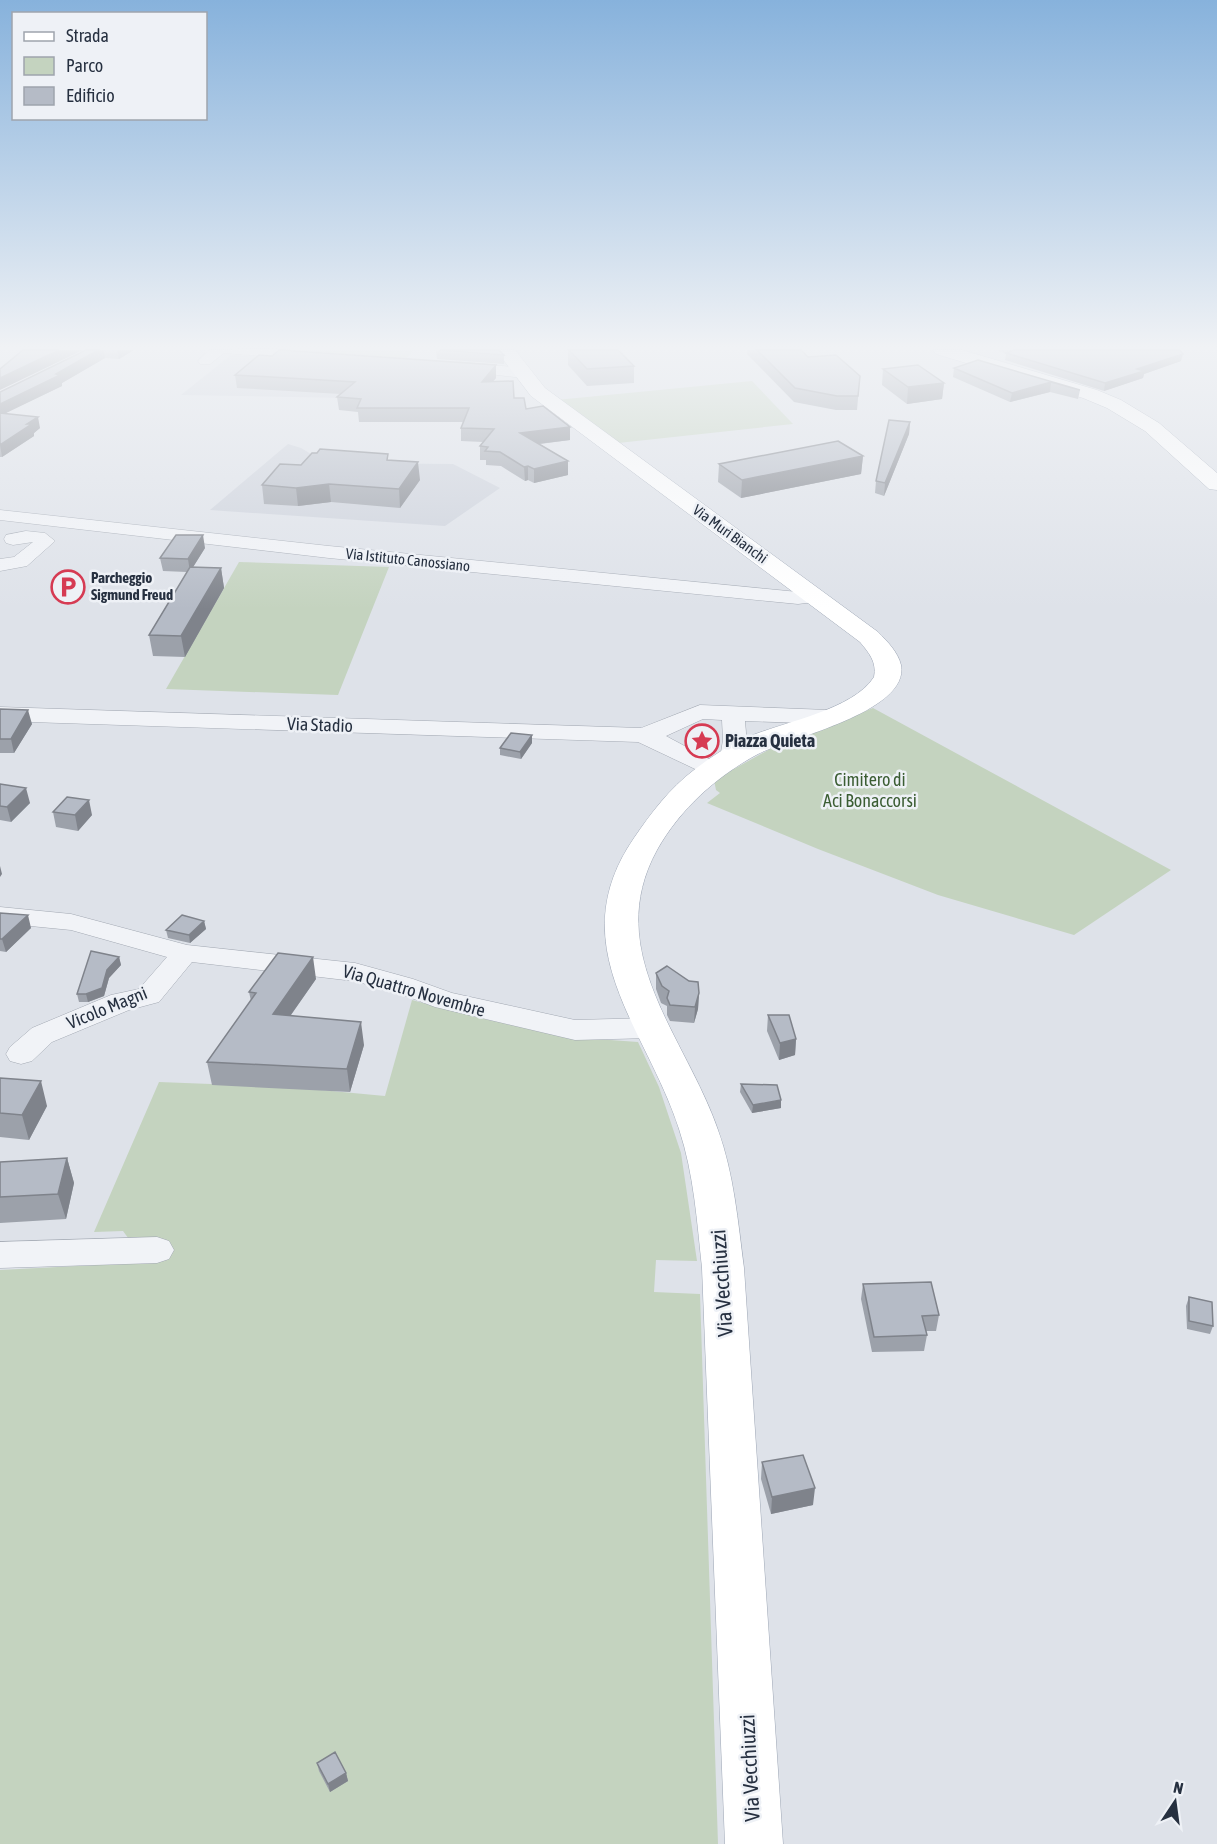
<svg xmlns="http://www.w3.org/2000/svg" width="1217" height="1844" font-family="'Asap Condensed',sans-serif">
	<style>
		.built { fill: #ccd1db }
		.green { fill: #c4d3bf }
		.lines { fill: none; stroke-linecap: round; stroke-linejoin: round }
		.minor-casing { stroke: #a3a9b3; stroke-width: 1 }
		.major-casing { stroke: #9da6b5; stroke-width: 1 }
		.minor { fill: #f1f3f7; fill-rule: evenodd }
		.major { fill: #fff; fill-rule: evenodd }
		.wall { fill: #9ca1aa }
		.shaded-wall { fill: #7f838b }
		.building { fill: #b5bbc6; stroke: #7f838b; stroke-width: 1.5 }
		.labels { text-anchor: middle; stroke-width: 5; stroke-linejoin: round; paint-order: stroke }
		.far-street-label { font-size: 15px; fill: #263040; stroke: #eef1f6 }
		.far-poi-label { font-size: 15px; font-weight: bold; fill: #263040; stroke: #eef1f6; text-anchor: start }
		.street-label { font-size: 18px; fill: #263040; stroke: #eef1f6 }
		.poi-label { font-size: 18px; font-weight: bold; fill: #263040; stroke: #eef1f6; text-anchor: start }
		.park-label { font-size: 18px; fill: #3b5d33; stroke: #eef1f6 }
		.near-street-label { font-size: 21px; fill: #263040; stroke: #eef1f6 }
	</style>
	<rect width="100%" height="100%" fill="#dee2e9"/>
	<path class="built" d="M231,355L267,357L433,373L346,398L181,395Z
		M288,444L301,448L326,463L453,464L500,488L445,526L210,510Z"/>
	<path class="green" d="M282,350H414L407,358Z
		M752,381L793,424L618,443L556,400Z
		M239,562L389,567L338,695L166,689Z
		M873,708L1171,870L1074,935L938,895L818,849L707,803L720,793L716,790L714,780L770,749Z
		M412,1000L484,1019L582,1038L638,1042L659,1087L681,1153L697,1261L656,1260L654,1292L700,1294L718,1844H0V1270L154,1262L134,1246L123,1231L94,1232L159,1082L289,1087L385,1096Z"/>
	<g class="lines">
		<g class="minor-casing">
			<path id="minor" d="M209,350C227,350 310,346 318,356L311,360L224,353L210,364H200L198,361Z
				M460,362L523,368L531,373L523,378L455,370L452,367L455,364Z
				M0,510L329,546L798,592L823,593L826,597L823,601L798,604L329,558L0,520Z
				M26,531L45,533L55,541L27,566L0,571V559L14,557L33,542L13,545L6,543L4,539L6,535Z
				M700,705L828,710L836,712L839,717L836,722L828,724L745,721C746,734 749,751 740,763L732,765L724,763L720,758L723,740L722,720L703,719L666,736L720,765L724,770L720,775L712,777L638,742L0,721V707L641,728Z
				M0,907L71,914L187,945L355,963L413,979L452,993L575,1020L651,1018L661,1021L666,1028L661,1035L651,1038L575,1040L435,1007L393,991L354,981L192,962L159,1002L129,1010L52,1042L32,1061L21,1064L10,1061L6,1054L10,1047L32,1028L111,995L139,989L167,957L71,930L0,923Z
				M157,1237L169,1241L174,1250L169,1259L157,1263L0,1268V1242Z"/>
		</g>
		<g class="major-casing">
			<path id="major" d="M496,350H515L545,388L878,632C887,641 898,652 901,665C910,712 788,738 758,754C717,776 680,809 657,850C601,952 686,1037 718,1130C734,1174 738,1222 744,1268L783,1844H725L702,1268C697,1222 694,1174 679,1129C646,1027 560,946 634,838C651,813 670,788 694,770C711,757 729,745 748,737C783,722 853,710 874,677C877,662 869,653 860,642L531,396Z
				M933,350H962L1097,390L1121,400L1159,423L1217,473V490L1209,489L1145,431L1107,408L1083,398L936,354Z"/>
		</g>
		<use href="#minor" class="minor"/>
		<use href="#major" class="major"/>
	</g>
	<path class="wall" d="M86,350H134L119,359L105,358L62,383V386L5,413L40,428L34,433V436L2,457H0V392Z
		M436,350L504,355V364L437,359Z
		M568,350H618L634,366V383L587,386L568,365Z
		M747,350H801L808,357L860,376L857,410H836L794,402L747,354Z
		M997,350H1180L1181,361L1144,374L1143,378L1104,391L1005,360L1006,354Z
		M272,356L496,365V378L493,381L514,398L526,409L570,427V440L540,444L568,461V475L534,483L528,480L525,481L501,466L486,465V460H480V446L483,442L461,441V428L463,422H359L358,412L339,410L337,397L341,394L237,388L235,375Z
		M978,360L1080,390L1078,399L1050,392L1010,402L953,377L954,368Z
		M883,369L944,383L942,399L907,404L882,385Z
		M910,422L909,434L884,496L875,493L876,481Z
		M863,456L861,474L741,498L718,482L719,464Z
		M389,460L420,480L400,508L331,502L298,506L264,504L262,485L301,465Z
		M205,548L193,567L221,568L224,588L185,657L153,656L149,635L187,572L163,571L160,558Z
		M0,709L32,724L14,753H0Z
		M532,743L521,759L500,755V748Z
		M0,784L30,803L11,822L0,820Z
		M53,812L92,815L78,831L56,827Z
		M0,913L31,928L6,952L0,951Z
		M204,921L206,929L190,943L168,938L166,930Z
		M119,957L121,965L109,978L104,996L88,1002H79L77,994Z
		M656,973L699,993L698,1009L694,1023L670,1021L667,1015V1006L661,1003L656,989Z
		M316,979L291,1015L364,1045L350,1092L212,1085L207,1062L251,1001L249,992Z
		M768,1015L796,1039L795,1055L779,1060L767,1031Z
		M0,1078L47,1106L29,1140L0,1137Z
		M741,1084L781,1108L752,1113L740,1092Z
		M67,1158L74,1183L66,1219L0,1223V1162Z
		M863,1284L939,1315L936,1331H926L927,1335L924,1351L872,1352L861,1299Z
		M1189,1297L1213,1326L1210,1334L1187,1329L1186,1306Z
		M762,1462L813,1505L771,1514L761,1479Z
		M317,1763L346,1773L348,1781L330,1792L319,1771Z"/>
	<path class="shaded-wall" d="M59,350H83L0,390V378Z
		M98,350H104L105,358L62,383V386L0,416V404L56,374Z
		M117,350H134L119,359Z
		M1183,354L1181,361L1144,374L1143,378L1104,391L1105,383L1137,369Z
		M496,365V378L482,395V382Z
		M1051,382L1050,392L1010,402L1012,393Z
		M944,383L942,399L907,404L908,387Z
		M38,417L40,428L34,433V436L2,457L0,445L27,424Z
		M910,422L909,434L884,496L885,483Z
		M570,427V440L521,446L520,433Z
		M863,456L861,474L741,498L742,480Z
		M568,461V475L534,483V469Z
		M418,462L420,480L400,508L399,489Z
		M528,466V480L525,481L524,467Z
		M329,484L331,502L298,506L296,488Z
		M203,535L205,548L190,572L188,559Z
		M221,568L224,588L185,657L181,636Z
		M28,710L32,724L14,753L11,739Z
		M532,735V743L521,759L520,752Z
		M26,788L30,803L11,822L7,807Z
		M89,800L92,815L78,831L75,815Z
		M0,866L2,874L0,877Z
		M28,915L31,928L6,952L2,939Z
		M204,921L206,929L190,943L189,935Z
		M119,957L121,965L109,978L104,996L88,1002L86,994Z
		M313,957L316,979L276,1036L273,1014Z
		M699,993L698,1009L694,1023L695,1007Z
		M361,1022L364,1045L350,1092L347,1069Z
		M796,1039L795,1055L779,1060L780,1043Z
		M41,1081L47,1106L29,1140L22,1115Z
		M781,1100V1108L752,1113L753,1105Z
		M67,1158L74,1183L66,1219L58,1194Z
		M815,1488L813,1505L771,1514L772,1497Z
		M346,1773L348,1781L330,1792L328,1784Z"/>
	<path class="building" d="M23,350H59L0,378V369Z
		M86,350H98L56,374L60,375L0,404V392Z
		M279,350L496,365L482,382L513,381L514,398H524L526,409L543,406L570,427L520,433L568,461L534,469L528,466L524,467L500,452L485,451L488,447L480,446L494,429L461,428L469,408H357L361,399L337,397L355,382L235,375L259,355L272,356Z
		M440,350H499L504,355Z
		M569,350H618L634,366L587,369Z
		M757,350H801L808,357L836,355L860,376L858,396H837L795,388Z
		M1015,350H1180L1183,354L1137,369L1144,371L1105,383L1006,353Z
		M978,360L1080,390L1051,382L1012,393L954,368Z
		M918,365L944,383L908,387L883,369Z
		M0,413L38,417L27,424H32L0,445Z
		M889,420L910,422L885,483L876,481Z
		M838,441L863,456L742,480L719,464Z
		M320,449L388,454L387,460L418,462L399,489L329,484L296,488L262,485L280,464L301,465L312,453H317Z
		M176,535H203L188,559L160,558Z
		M190,567L221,568L181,636L149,635Z
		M0,709L28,710L11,739H0Z
		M511,733L532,735L520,752L500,748Z
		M0,784L26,788L7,807L0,806Z
		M67,797L89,800L75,815L53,812Z
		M0,913L28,915L2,939H0Z
		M182,915L204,921L189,935L166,930Z
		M91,951L119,957L107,970L102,988L86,994H77Z
		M278,953L313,957L273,1014L361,1022L347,1069L207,1062L256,993L249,992Z
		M667,966L689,981L698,982L699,993L695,1007L670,1005L667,998L669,991L662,986L656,973Z
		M768,1015H789L796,1039L780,1043Z
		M0,1078L41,1081L22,1115L0,1113Z
		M741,1084L777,1085L781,1100L753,1105Z
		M67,1158L58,1194L0,1197V1162Z
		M931,1282L939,1315L922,1316L927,1335L874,1337L863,1284Z
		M1189,1297L1212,1302L1213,1326L1189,1321Z
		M803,1455L815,1488L772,1497L762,1462Z
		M335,1752L346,1773L328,1784L317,1763Z"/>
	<linearGradient id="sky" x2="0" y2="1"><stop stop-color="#87b2dc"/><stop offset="0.57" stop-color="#f0f2f5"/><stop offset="1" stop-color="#f0f2f5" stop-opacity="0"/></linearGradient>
	<rect width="1217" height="609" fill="url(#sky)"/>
	<defs>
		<g id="parking-ring" transform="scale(1.725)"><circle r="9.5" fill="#eef1f6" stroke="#d63b53" stroke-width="1.5"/><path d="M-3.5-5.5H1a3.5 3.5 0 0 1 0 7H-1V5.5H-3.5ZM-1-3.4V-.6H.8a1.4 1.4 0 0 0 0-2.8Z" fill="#d63b53"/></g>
		<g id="sight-ring" transform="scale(1.725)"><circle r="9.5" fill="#eef1f6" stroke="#d63b53" stroke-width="1.5"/><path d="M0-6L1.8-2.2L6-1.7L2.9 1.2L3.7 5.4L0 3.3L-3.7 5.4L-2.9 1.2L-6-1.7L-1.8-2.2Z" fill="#d63b53"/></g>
	</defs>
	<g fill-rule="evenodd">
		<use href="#parking-ring" x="68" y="587"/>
		<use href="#sight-ring" x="702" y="741"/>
	</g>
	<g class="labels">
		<g class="far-street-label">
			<text transform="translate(730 534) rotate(36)" y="5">Via Muri Bianchi</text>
			<text transform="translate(408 560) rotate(6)" y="5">Via Istituto Canossiano</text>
		</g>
		<g class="far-poi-label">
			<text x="91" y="583">Parcheggio<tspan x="91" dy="17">Sigmund Freud</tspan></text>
		</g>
		<g class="street-label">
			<text transform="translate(320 725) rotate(2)" y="6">Via Stadio</text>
			<text transform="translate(414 991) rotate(16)" y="6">Via Quattro Novembre</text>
			<text transform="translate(107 1008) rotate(-22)" y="6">Vicolo Magni</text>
		</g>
		<g class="poi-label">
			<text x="725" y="747">Piazza Quieta</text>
		</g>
		<g class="park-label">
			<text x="870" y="786">Cimitero di<tspan x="870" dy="21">Aci Bonaccorsi</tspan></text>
		</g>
		<g class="near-street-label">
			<text transform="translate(722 1283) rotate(-94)" y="7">Via Vecchiuzzi</text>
			<text transform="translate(750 1768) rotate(-93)" y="7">Via Vecchiuzzi</text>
		</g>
	</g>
	<rect x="12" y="12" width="195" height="108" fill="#eef1f6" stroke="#9ea4ad" stroke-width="1.5"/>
	<rect x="24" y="32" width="30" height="9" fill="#ffffff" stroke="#9ea4ad" stroke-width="1.5"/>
	<text x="66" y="42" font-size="18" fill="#263040">Strada</text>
	<rect x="24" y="57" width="30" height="18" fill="#c4d3bf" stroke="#9ea4ad" stroke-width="1.5"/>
	<text x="66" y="72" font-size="18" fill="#263040">Parco</text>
	<rect x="24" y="87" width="30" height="18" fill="#b5bbc6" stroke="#9ea4ad" stroke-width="1.5"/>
	<text x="66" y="102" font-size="18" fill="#263040">Edificio</text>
	<g transform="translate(1175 1802) rotate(13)" stroke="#eef1f6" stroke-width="4.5" paint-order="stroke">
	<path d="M0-4.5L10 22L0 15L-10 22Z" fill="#263040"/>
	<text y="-9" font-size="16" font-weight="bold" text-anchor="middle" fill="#263040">N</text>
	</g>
</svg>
